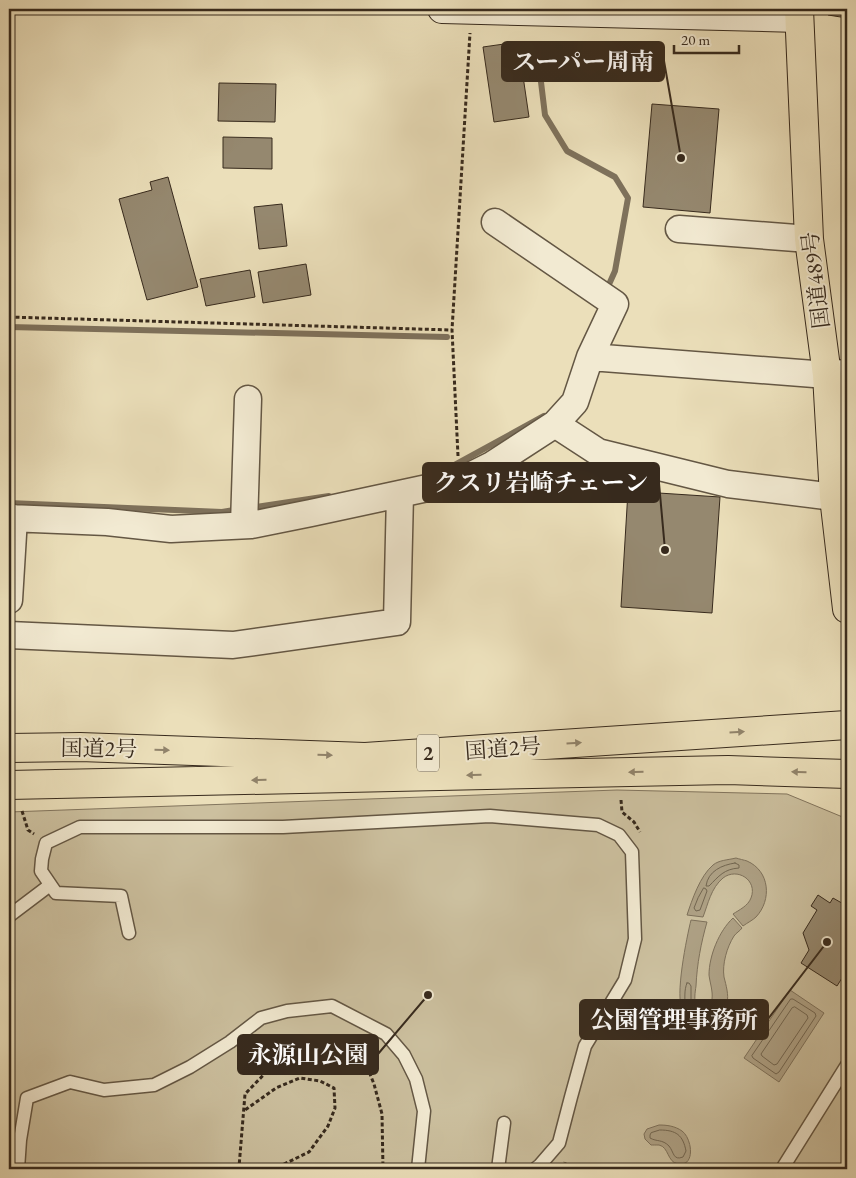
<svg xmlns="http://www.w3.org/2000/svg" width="856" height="1178" font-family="'EB Garamond','Noto Serif JP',serif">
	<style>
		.green { fill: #ccc09f; stroke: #82755e }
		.water { fill: #aea185; stroke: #7e715b }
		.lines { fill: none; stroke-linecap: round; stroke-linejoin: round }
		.shore { stroke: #726651; stroke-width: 1 }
		.stream { stroke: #7e715b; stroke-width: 6 }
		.building { fill: #95886f; stroke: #372a1d }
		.lane-casing { stroke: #645744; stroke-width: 15 }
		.street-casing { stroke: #645744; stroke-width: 29 }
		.secondary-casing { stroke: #372a1d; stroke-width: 30 }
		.highway-casing { stroke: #372a1d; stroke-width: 30 }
		.path { stroke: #372a1d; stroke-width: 3; stroke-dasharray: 4 2.5; stroke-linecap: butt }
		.lane { stroke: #f2ead2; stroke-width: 12 }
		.street { stroke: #f2ead2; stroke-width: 26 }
		.secondary { stroke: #f2ead2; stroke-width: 28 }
		.highway { stroke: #ebdfba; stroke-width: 28 }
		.oneway { fill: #91846c }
		.labels { text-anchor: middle; stroke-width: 4; stroke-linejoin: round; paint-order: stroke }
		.shield { fill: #f2ead2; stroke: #6f6453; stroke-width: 1 }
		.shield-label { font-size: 21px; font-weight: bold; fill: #372a1d }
		.street-label { font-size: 22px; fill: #372a1d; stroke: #f2ead2 }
		.leader { fill: none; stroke: #372a1d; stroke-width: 2 }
		.callout-dot { fill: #372a1d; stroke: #f2ead2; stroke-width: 2 }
		.callout { fill: #372a1d; stroke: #372a1d; stroke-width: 2 }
		.callout-label { font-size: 24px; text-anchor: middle; font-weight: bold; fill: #fff }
	</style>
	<rect width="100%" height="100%" fill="#ebdfba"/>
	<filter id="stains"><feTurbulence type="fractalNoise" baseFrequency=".004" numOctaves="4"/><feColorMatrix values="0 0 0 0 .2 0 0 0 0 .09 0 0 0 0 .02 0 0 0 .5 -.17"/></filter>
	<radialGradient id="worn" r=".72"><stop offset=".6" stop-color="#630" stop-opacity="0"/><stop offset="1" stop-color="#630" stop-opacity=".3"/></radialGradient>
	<path class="green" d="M617,790L787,794L845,818L847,820V1169H9V812Z"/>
	<path class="water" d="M736,858C739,859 744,860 747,861C770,871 772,900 756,917C753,920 747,923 743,926L733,914C739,910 748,906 751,898C758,880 737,867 723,878C711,888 708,904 703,917L687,915C692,900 700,876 713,865C719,860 728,860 736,858Z
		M733,918L742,928C740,931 736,933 734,936C727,947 722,964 724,977C726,985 729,995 727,1003C726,1007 723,1010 720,1013C709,1028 693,1025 683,1010C674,999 687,936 691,920L707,922C701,943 697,964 696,986C695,993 694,999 696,1006L701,1009C707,1008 711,1005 712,999C713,991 710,983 709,975C709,956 719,931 733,918Z
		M790,990L824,1013L779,1082L744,1058Z
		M659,1125C667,1125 675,1126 682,1131C692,1138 696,1167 678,1164C667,1162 669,1147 659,1145C656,1145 653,1145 651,1145L645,1139L644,1134L647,1129Z"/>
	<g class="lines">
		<path class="shore" d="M735,863L739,865V868C724,869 719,876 709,886H706C708,871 722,865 735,863Z
			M704,888L706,889L707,891L700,910L696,911L694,908L698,898Z
			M687,983H689L691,986V1006L688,1008L685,1006C685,998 684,990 687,983Z
			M791,999H793L815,1013L816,1016L779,1072L776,1074L753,1058L752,1056Z
			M795,1007L807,1015L808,1018L777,1064L774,1065L762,1056L761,1054L792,1008Z
			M660,1130C676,1130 683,1135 686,1151L683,1157C673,1161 674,1152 669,1146C662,1139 657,1142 650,1138V1135L651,1133Z"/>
		<path class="stream" d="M537,49L545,115L567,151L615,177L628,198L615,271L606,291
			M9,327L447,337
			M436,473H440L544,416
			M9,503L222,512L240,509
			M250,508L329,496"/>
	</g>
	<path class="building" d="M829,9H847V18L828,15Z
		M518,42L529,117L494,122L483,47Z
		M219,83L276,84L275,122L218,121Z
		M652,104L719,109L710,213L643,207Z
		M223,137L272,138V169L223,168Z
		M168,177L198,287L147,300L119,199L152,190L150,182Z
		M282,204L287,246L259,249L254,207Z
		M306,264L311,295L263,303L258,272Z
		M250,270L255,297L206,306L200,279Z
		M628,491L720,497L712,613L621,607Z
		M818,895L830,903L833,898L847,906V919L845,923L847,934V970L837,986L801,963L809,950L803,933L817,910L811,906Z"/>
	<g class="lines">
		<g class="lane-casing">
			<path id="lane" d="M9,916L50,885
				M129,933L121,896L56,893L41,871L42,859L46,843L80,827H283L490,816L598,825L619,835L632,852L635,939L625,980L585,1046L571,1097L559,1143L540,1165L535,1169
				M18,1169L20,1140L27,1098L70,1082L104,1090L154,1085L190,1067L230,1042L261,1018L287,1011L332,1006L386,1034L404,1055L416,1079L424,1111L418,1169
				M498,1169L504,1123
				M782,1169L847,1065"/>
		</g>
		<g class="street-casing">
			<path id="street" d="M679,229L809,239
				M590,357L827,375
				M555,424L598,452L728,484L834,497
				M9,518L107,522L171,529L251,525L311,513L460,481L492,465L555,424L575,402L590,357L615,304L495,222
				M244,525L248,399
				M9,600L14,518
				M9,635L233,645L397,622L400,494"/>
		</g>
		<g class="secondary-casing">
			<path id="secondary" d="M442,9L799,18
				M827,375L847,374"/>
		</g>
		<g class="highway-casing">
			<path id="highway" d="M799,9L809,239L827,375L834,497L847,609
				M9,748L80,747L365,757L847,725
				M9,785L728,770L847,774"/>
		</g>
		<path class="path" d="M9,317L452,330
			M458,456L452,330L470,33
			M621,800L622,812L634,822L640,832
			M22,811L28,830L34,834
			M239,1167H278L309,1152L328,1126L335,1108L334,1088L320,1081L300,1078L276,1088L245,1110
			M237,1169L239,1167L245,1094L278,1060L298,1046L315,1045L348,1055L368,1069L374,1084L382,1114L383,1169
			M564,1169L565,1162"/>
		<use href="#lane" class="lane"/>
		<use href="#street" class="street"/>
		<use href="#secondary" class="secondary"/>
		<use href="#highway" class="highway"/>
	</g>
	<defs><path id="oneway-solid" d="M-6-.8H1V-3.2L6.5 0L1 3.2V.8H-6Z" transform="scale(1.25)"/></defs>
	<g class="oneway">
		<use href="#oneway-solid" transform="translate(737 732) rotate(-4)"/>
		<use href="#oneway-solid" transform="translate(574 743) rotate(-4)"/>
		<use href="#oneway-solid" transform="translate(162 750) rotate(2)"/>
		<use href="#oneway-solid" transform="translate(325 755) rotate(2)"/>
		<use href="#oneway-solid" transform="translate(636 772) rotate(179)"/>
		<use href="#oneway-solid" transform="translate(799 772) rotate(-178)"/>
		<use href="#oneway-solid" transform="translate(474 775) rotate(179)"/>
		<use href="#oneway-solid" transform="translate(259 780) rotate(179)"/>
	</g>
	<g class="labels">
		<rect class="shield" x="417" y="734.5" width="22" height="37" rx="4"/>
		<g class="shield-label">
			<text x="428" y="760">2</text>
		</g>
		<g class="street-label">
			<text transform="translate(815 280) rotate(-97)" y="8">国道489号</text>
			<text transform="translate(99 748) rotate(1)" y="8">国道2号</text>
			<text transform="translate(503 748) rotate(-4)" y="8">国道2号</text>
		</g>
	</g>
	<path class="leader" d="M681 158L664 61M665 550L659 483M827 942L768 1019M428 995L378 1054"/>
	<g class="callout-dot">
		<circle cx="681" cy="158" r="5"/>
		<circle cx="665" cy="550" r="5"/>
		<circle cx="827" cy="942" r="5"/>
		<circle cx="428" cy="995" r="5"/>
	</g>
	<g class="callout">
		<rect x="502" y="42" width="162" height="39" rx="5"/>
		<rect x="423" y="463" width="236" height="39" rx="5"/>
		<rect x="580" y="1000" width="188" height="39" rx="5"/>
		<rect x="238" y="1035" width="140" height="39" rx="5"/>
	</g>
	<g class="callout-label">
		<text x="583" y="70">スーパー周南</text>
		<text x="541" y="491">クスリ岩崎チェーン</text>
		<text x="674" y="1028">公園管理事務所</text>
		<text x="308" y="1063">永源山公園</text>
	</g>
	<rect width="856" height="1178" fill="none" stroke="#ebdfba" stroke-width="30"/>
	<rect x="10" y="10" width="836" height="1158" fill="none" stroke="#372a1d" stroke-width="2.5"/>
	<rect x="15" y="15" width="826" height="1148" fill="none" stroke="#372a1d"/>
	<path d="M674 45v8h65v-8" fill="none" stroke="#372a1d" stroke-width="2.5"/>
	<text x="681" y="45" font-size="15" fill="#372a1d" stroke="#f2ead2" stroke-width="4" paint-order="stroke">20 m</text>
	<rect width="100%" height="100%" filter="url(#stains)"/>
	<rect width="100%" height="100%" fill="url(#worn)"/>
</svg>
